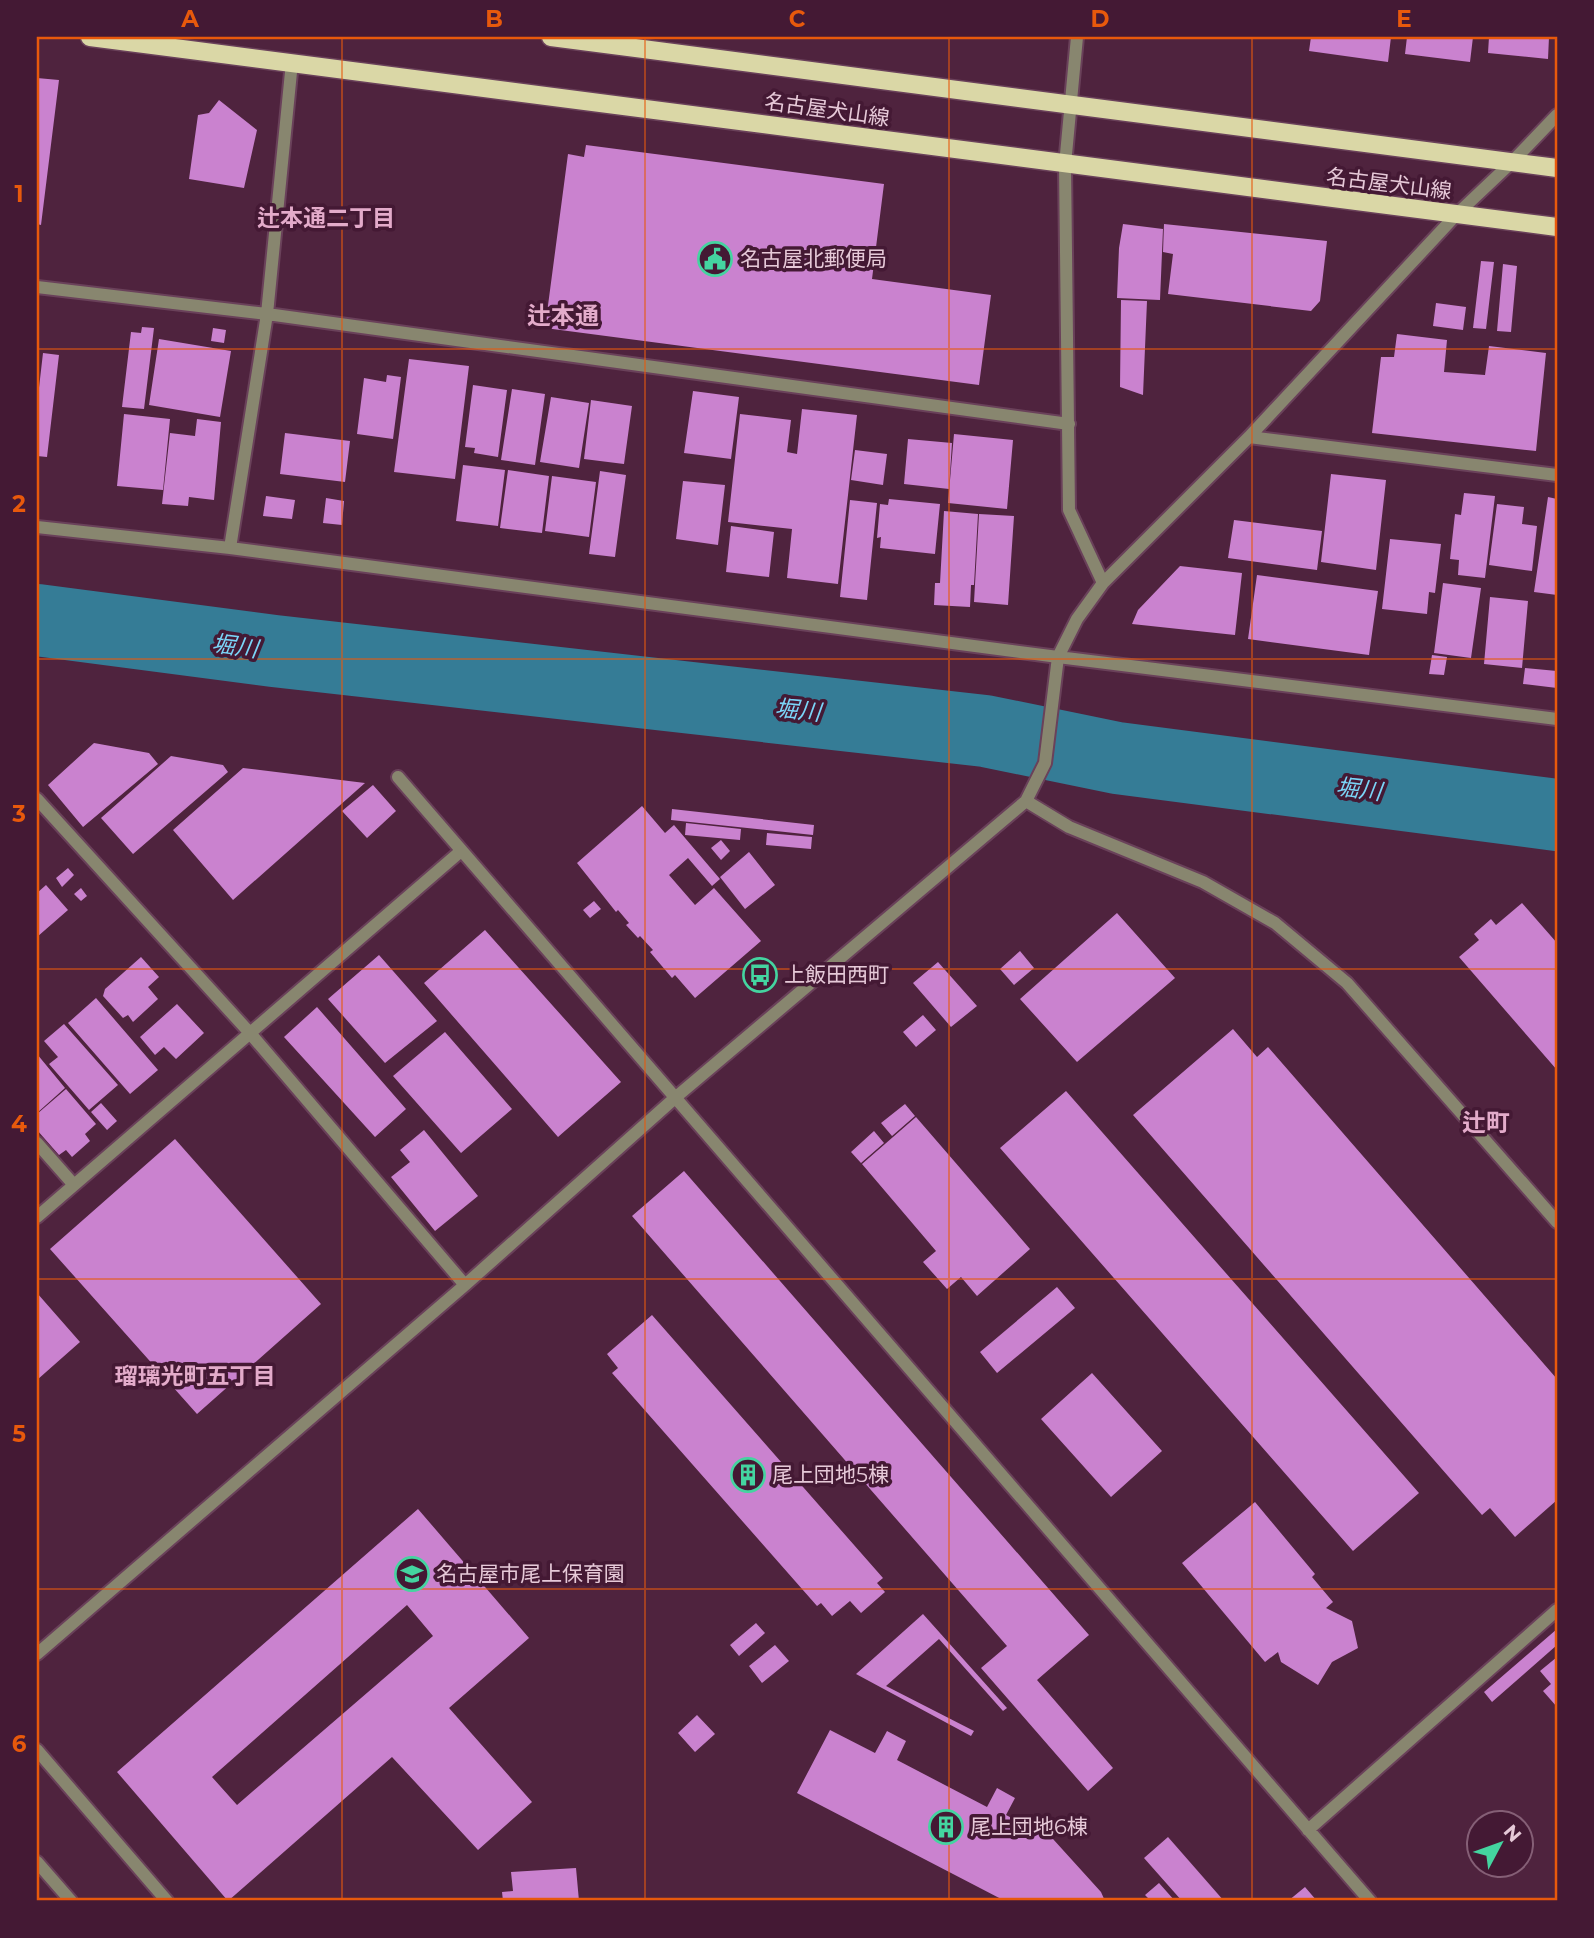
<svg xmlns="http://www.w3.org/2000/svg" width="1594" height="1938" font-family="Montserrat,'Noto Sans JP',sans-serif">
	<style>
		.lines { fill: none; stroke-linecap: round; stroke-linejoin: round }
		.river { stroke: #357c96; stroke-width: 72 }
		.building { fill: #ca82cf; fill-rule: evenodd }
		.minor-casing { stroke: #6a415a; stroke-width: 16 }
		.major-casing { stroke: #6a415a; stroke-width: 21 }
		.minor { stroke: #88866f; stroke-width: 12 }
		.major { stroke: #dad7a6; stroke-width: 18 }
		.grid { fill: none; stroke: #e8590c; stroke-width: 2; stroke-opacity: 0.55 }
		.labels { text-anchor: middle; stroke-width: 7; stroke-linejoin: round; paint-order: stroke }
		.street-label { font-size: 21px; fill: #e6c9d8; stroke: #441934 }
		.poi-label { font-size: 21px; fill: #e6c9d8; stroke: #441934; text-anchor: start }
		.neighbourhood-label { font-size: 23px; font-weight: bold; fill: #e3abca; stroke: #441934 }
		.water-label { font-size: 23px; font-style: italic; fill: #7bd5f7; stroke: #441934 }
		.quarter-label { font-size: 24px; font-weight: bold; fill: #e3abca; stroke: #441934 }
		.neatline { fill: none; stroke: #e8590c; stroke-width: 2.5 }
		.grid-label { font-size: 23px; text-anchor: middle; font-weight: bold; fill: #e8590c }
	</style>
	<rect width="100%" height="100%" fill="#4f233e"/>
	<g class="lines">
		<path class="river" d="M37,620L274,651L985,731L1117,758L1557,815"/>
	</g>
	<path class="building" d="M1311,37H1391L1388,62L1309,51Z
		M1407,37H1473L1470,62L1405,54Z
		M1489,37H1549L1548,59L1488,53Z
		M37,78L59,80L41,225L37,224Z
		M219,100L257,130L244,188L189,179L198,115L209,113Z
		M586,145L884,184L872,279L991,295L979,385L545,328L568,154L584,157Z
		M1123,224L1163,229L1160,300L1117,298L1119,248Z
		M1164,224L1327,241L1320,301L1311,311L1168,294L1173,254L1163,252Z
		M1481,261L1494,262L1486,329L1473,328Z
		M1503,264L1517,266L1511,332L1497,331Z
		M1121,300L1147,301L1143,395L1120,387Z
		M1436,303L1466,307L1463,330L1433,326Z
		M142,327L154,328L144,409L122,407L131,332L141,333Z
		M213,328L226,330L224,343L211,341Z
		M1397,334L1447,340L1444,372L1485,375L1489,346L1546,353L1536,451L1372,433L1381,357H1394Z
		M159,339L231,351L220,417L149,405Z
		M43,353L59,355L47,457L37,456V405Z
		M409,359L469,366L455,479L394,472Z
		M387,375L401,377L393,439L357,434L364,378L386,382Z
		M473,385L507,390L498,457L474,453L475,448L465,447Z
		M512,389L545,394L535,465L501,460Z
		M693,391L739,397L731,459L684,453Z
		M551,397L589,403L579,468L540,462Z
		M591,400L632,406L624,464L584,459Z
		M802,409L857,415L838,584L787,578L792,529L728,522L740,414L791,420L787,452L797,454Z
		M124,414L170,419L163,490L117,486Z
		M197,419L221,422L214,500L189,497L188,506L162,504L170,433L195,436Z
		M285,433L350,441L345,482L280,474Z
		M954,434L1013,440L1007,509L948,503Z
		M908,439L952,443L949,489L904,484Z
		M855,450L887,454L883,485L851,480Z
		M463,465L505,470L498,526L456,521Z
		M508,470L549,476L542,533L500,528Z
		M600,471L626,475L615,557L589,554Z
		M1331,474L1386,480L1376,570L1321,562Z
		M552,476L596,482L589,537L545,531Z
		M683,481L725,485L718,545L676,539Z
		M1464,493L1495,496L1485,578L1458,575L1459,560L1450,559L1455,514L1461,515Z
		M266,496L295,500L292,519L263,516Z
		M1548,497L1557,499V595L1534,592Z
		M326,498L344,501L342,525L323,523Z
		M889,499L940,504L935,554L880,548L881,537L877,538L880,504L888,505Z
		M850,500L877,503L867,600L840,597Z
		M1497,504L1524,507L1522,524L1537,526L1532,571L1489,565Z
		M944,511L978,514L974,585H971L970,607L934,605L935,583H940Z
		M979,514L1014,516L1008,605L974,602Z
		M1234,520L1322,531L1317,570L1228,558Z
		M731,526L774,532L769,577L726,572Z
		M1390,539L1441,544L1435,593L1429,592L1427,614L1382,609Z
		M1180,566L1242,573L1235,635L1132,624L1138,610Z
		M1257,575L1378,591L1369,655L1248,639Z
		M1443,583L1481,588L1471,658L1434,653Z
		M1490,597L1528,601L1522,668L1484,664Z
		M1432,655L1447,657L1444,675L1429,674Z
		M1525,668L1557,671V688L1523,684Z
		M94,743L149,753L158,764L83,827L48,785Z
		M171,756L223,765L228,772L133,854L101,818Z
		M243,768L365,783L233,900L173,830Z
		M373,785L396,811L367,838L342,811Z
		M642,806L665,833L674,825L720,879L712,886L688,858L669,875L695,905L714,888L761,941L695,998L675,975L672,978L650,952L653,950L640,936L638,938L626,925L629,923L618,910L616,912L577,863Z
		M672,809L814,825L813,835L671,820Z
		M686,823L741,829L740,840L685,835Z
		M767,833L812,837L811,849L766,845Z
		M721,840L730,851L721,860L711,848Z
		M749,852L775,885L745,909L720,877Z
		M68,868L74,875L62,887L56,878Z
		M46,885L68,910L37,937V893Z
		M81,888L87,896L81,901L74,894Z
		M594,901L601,909L590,918L583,910Z
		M1522,903L1557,943V1070L1459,957L1479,940L1474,934L1491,919L1496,925Z
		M1117,913L1175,978L1077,1062L1020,999Z
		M485,930L621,1082L558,1137L424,983Z
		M1020,951L1034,968L1014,985L1000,969Z
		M379,955L437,1021L385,1063L328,999Z
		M141,957L159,977L148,987L158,999L133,1022L128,1015L123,1018L103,996L105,989Z
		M938,962L977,1006L951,1027L913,983Z
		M96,998L158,1070L130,1094L68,1023Z
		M177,1004L204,1033L176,1059L164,1047L155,1055L140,1037Z
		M317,1007L406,1109L375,1137L284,1037Z
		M923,1015L936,1030L916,1047L903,1032Z
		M64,1024L118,1085L89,1110L49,1064L58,1057L44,1041Z
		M1233,1029L1257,1057L1268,1047L1557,1379V1500L1515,1537L1490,1508L1482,1515L1133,1115Z
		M445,1032L512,1109L461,1153L393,1076Z
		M37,1054L65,1088L37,1113Z
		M66,1089L96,1124L85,1134L90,1141L72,1157L66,1150L59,1155L37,1130V1114Z
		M1066,1091L1419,1493L1353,1551L1000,1148Z
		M101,1103L117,1121L107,1130L91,1112Z
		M905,1104L915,1116L892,1136L881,1123Z
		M916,1117L1030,1249L977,1296L961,1277L947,1289L923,1262L936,1251L862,1164Z
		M424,1130L478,1196L435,1231L391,1177L410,1162L400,1150Z
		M874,1131L884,1143L861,1163L851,1152Z
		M175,1139L321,1304L197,1414L50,1249Z
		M684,1171L1089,1635L1037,1680L1113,1768L1088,1791L981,1668L1007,1646L632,1216Z
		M1057,1287L1075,1308L997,1373L980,1352Z
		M37,1293L80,1342L37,1380Z
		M652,1315L883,1578L877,1583L885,1592L861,1613L850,1601L832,1616L821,1603L817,1606L612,1373L618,1368L607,1354Z
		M1092,1373L1162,1451L1111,1497L1041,1419Z
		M1255,1502L1315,1574L1312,1577L1333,1602L1326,1608L1352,1621L1358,1648L1332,1662L1318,1685L1281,1662L1278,1652L1265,1662L1182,1563Z
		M418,1509L529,1638L449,1708L532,1802L478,1850L392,1757L228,1901L117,1772ZM407,1605L433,1636L237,1805L212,1777Z
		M923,1614L1007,1708L1003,1711L939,1639L886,1686L974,1731L971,1736L856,1674Z
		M756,1623L765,1633L739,1656L730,1645Z
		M1557,1629V1645L1492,1702L1484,1692Z
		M775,1645L789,1661L762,1683L749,1666Z
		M1557,1657V1707L1543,1691L1551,1684L1540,1671Z
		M697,1715L715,1734L695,1752L678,1733Z
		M830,1730L875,1753L887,1731L906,1741L897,1760L987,1807L997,1788L1015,1798L1006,1815L1053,1839L1101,1892L1105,1901H1005L797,1793Z
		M1168,1837L1224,1901H1182L1144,1858Z
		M576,1868L579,1901H503L502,1892L513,1891L511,1872Z
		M1159,1883L1175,1901H1151L1145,1895Z
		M1305,1887L1317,1901H1288Z"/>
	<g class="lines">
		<g class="minor-casing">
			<path id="minor" d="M1077,37L1065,165L1069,510L1103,583
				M37,287L267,314L1069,424
				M1249,437L1557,475
				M37,527L230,548L1058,657L1557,719
				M230,548L267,314L292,62
				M398,777L1370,1901
				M37,799L249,1032L465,1285
				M1026,801L1069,827L1203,882L1275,923L1347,983L1557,1222
				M37,1143L74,1185
				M37,1217L461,851
				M37,1654L465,1285L676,1097L1026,801L1045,763L1058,657L1077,619L1103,583L1249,437L1456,215L1512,162L1557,115
				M37,1750L167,1901
				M1308,1830L1557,1610
				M37,1862L71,1901"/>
		</g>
		<g class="major-casing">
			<path id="major" d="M90,37L1557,227
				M551,37L1557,168"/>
		</g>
		<use href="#minor" class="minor"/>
		<use href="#major" class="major"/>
	</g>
	<path class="grid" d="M342,37V1901M645,37V1901M949,37V1901M1252,37V1901M37,349H1557M37,659H1557M37,969H1557M37,1279H1557M37,1589H1557"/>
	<defs>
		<g id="civic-ring" transform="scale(1.75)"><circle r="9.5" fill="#441934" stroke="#44d4a0" stroke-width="1.5"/><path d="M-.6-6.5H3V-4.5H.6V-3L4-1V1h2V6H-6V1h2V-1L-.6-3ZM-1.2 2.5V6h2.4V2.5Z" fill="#44d4a0"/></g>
		<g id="bus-ring" transform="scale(1.75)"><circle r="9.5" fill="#441934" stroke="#44d4a0" stroke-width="1.5"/><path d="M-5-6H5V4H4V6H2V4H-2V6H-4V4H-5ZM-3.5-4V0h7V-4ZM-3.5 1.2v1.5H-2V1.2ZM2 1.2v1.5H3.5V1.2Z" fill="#44d4a0"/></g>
		<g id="building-ring" transform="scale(1.75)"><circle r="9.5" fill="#441934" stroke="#44d4a0" stroke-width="1.5"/><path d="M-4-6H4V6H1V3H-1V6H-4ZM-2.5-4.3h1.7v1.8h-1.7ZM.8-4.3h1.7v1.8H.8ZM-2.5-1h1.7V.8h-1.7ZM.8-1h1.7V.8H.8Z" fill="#44d4a0"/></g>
		<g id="school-ring" transform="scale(1.75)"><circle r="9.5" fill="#441934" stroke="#44d4a0" stroke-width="1.5"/><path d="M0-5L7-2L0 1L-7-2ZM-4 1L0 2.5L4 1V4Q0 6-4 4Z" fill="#44d4a0"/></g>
	</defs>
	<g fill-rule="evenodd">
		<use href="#civic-ring" x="715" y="259"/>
		<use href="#bus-ring" x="760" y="975"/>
		<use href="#building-ring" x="748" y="1475"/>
		<use href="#school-ring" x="412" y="1574"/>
		<use href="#building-ring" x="946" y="1827"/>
	</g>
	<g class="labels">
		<g class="street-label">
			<text transform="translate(827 110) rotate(8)" y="7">名古屋犬山線</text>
			<text transform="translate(1389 184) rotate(7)" y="7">名古屋犬山線</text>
		</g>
		<g class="poi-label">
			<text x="740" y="266">名古屋北郵便局</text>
			<text x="784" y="982">上飯田西町</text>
			<text x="772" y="1482">尾上団地5棟</text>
			<text x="436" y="1581">名古屋市尾上保育園</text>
			<text x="970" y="1834">尾上団地6棟</text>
		</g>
		<g class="neighbourhood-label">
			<text x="326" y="226">辻本通二丁目</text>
			<text x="195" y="1384">瑠璃光町五丁目</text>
		</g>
		<g class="water-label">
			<text transform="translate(235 646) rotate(8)" y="8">堀川</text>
			<text transform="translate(798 710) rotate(6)" y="8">堀川</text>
			<text transform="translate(1359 789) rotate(7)" y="8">堀川</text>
		</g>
		<g class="quarter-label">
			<text x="563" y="324">辻本通</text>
			<text x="1486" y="1131">辻町</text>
		</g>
	</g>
	<rect width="1594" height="1938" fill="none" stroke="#441934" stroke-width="77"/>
	<g transform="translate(1500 1844) rotate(49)"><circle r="33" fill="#441934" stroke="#855f76" stroke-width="2"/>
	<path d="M0-5L12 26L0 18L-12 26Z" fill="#44d4a0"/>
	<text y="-10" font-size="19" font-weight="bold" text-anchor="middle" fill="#e6c9d8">N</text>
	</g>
	<rect x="38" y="38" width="1518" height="1861" class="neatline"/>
	<g class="grid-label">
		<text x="190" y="27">A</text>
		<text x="494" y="27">B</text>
		<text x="797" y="27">C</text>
		<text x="1100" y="27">D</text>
		<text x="1404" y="27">E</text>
		<text x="19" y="202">1</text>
		<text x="19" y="512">2</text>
		<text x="19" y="822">3</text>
		<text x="19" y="1132">4</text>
		<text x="19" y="1442">5</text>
		<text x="19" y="1752">6</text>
	</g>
</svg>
